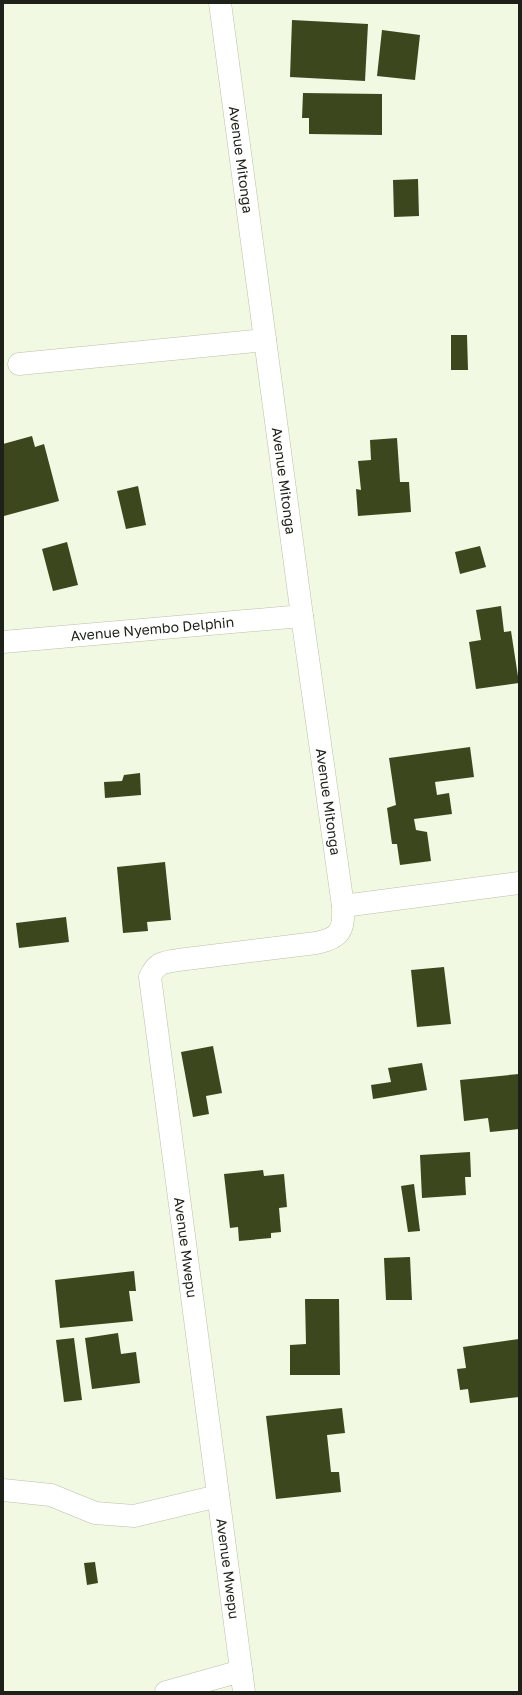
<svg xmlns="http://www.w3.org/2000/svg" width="522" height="1695" font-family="'Golos Text',sans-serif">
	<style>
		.building { fill: #3c471d }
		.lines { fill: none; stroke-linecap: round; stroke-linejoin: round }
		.street-casing { stroke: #bac0ab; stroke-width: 23 }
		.street { stroke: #fff; stroke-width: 22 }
		.labels { text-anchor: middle; stroke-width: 4; stroke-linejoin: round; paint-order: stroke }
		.street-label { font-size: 14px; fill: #1e2119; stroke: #fff }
	</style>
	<rect width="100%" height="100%" fill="#f1f9e2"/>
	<path class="building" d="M292,20L368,24L365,81L290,77Z
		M382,30L420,35L415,80L377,76Z
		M303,93L382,94V135L309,134V118H302Z
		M418,179L419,216L394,217L393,180Z
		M451,335H467L468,370H451Z
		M32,436L35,447L44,444L59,501L4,516L3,444Z
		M397,438L400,482H409L411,512L358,516L356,489L361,490L358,461L371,460L370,440Z
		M138,486L146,525L126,529L117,491Z
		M67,542L78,585L53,591L42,549Z
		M480,546L486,567L460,574L455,552Z
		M501,606L504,632L511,631L519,683L476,689L469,642L481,640L476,610Z
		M470,747L474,777L435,782L437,795L449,793L452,814L414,819L416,830L427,832L431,861L400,865L397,844H392L387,808L396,805L389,758Z
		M140,773L141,795L105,798L104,782L122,781L124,775Z
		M165,862L171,920L147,922L148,931L123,933L117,867Z
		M66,917L69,942L19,948L16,923Z
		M444,967L451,1024L417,1027L411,970Z
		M213,1046L222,1093L206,1096L209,1114L193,1117L181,1052Z
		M422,1063L427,1090L373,1099L371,1085L391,1082L388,1068Z
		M519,1074V1129L490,1132L488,1118L464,1121L460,1080Z
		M470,1152L471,1177H465L466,1195L422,1198L420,1155Z
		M263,1170L264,1176L284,1174L287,1207L279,1208L281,1232L271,1233V1238L239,1241L238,1227L230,1228L224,1174Z
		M414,1184L420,1231L408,1232L401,1186Z
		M410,1257L412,1300H386L384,1258Z
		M134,1271L136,1291H129L133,1321L60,1328L55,1280Z
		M305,1299H339L340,1375H290V1345L306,1344Z
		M118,1333L121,1354L136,1352L140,1383L92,1389L85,1338Z
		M74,1338L82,1400L64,1402L56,1340Z
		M519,1339V1397L470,1403L468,1389L460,1390L457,1369L466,1368L463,1347Z
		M342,1408L345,1433L327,1435L331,1472H339L341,1492L276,1499L266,1416Z
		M95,1562L98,1583L87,1585L84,1563Z"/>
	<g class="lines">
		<g class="street-casing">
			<g id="street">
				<path id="s1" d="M220,3L302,616L343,906C344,930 341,938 316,943L178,960C162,963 157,962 150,977L244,1692"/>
				<path d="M19,364L265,340"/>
				<path id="s2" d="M3,642L302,616"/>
				<path d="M343,906L519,883"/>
				<path d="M3,1490L51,1495L95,1513L134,1516L218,1496"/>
				<path d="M166,1692L241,1671"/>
			</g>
		</g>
		<use href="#street" class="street"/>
	</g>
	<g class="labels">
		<g class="street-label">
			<text dy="5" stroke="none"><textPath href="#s1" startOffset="158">Avenue Mitonga</textPath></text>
			<text dy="5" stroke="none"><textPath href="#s1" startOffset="482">Avenue Mitonga</textPath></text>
			<text dy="5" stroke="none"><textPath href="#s2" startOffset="150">Avenue Nyembo Delphin</textPath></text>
			<text dy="5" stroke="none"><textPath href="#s1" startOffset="806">Avenue Mitonga</textPath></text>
			<text dy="5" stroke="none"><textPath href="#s1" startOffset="1411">Avenue Mwepu</textPath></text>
			<text dy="5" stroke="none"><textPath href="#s1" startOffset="1735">Avenue Mwepu</textPath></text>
		</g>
	</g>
	<rect width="522" height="1695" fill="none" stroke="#1e2119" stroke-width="8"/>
</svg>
